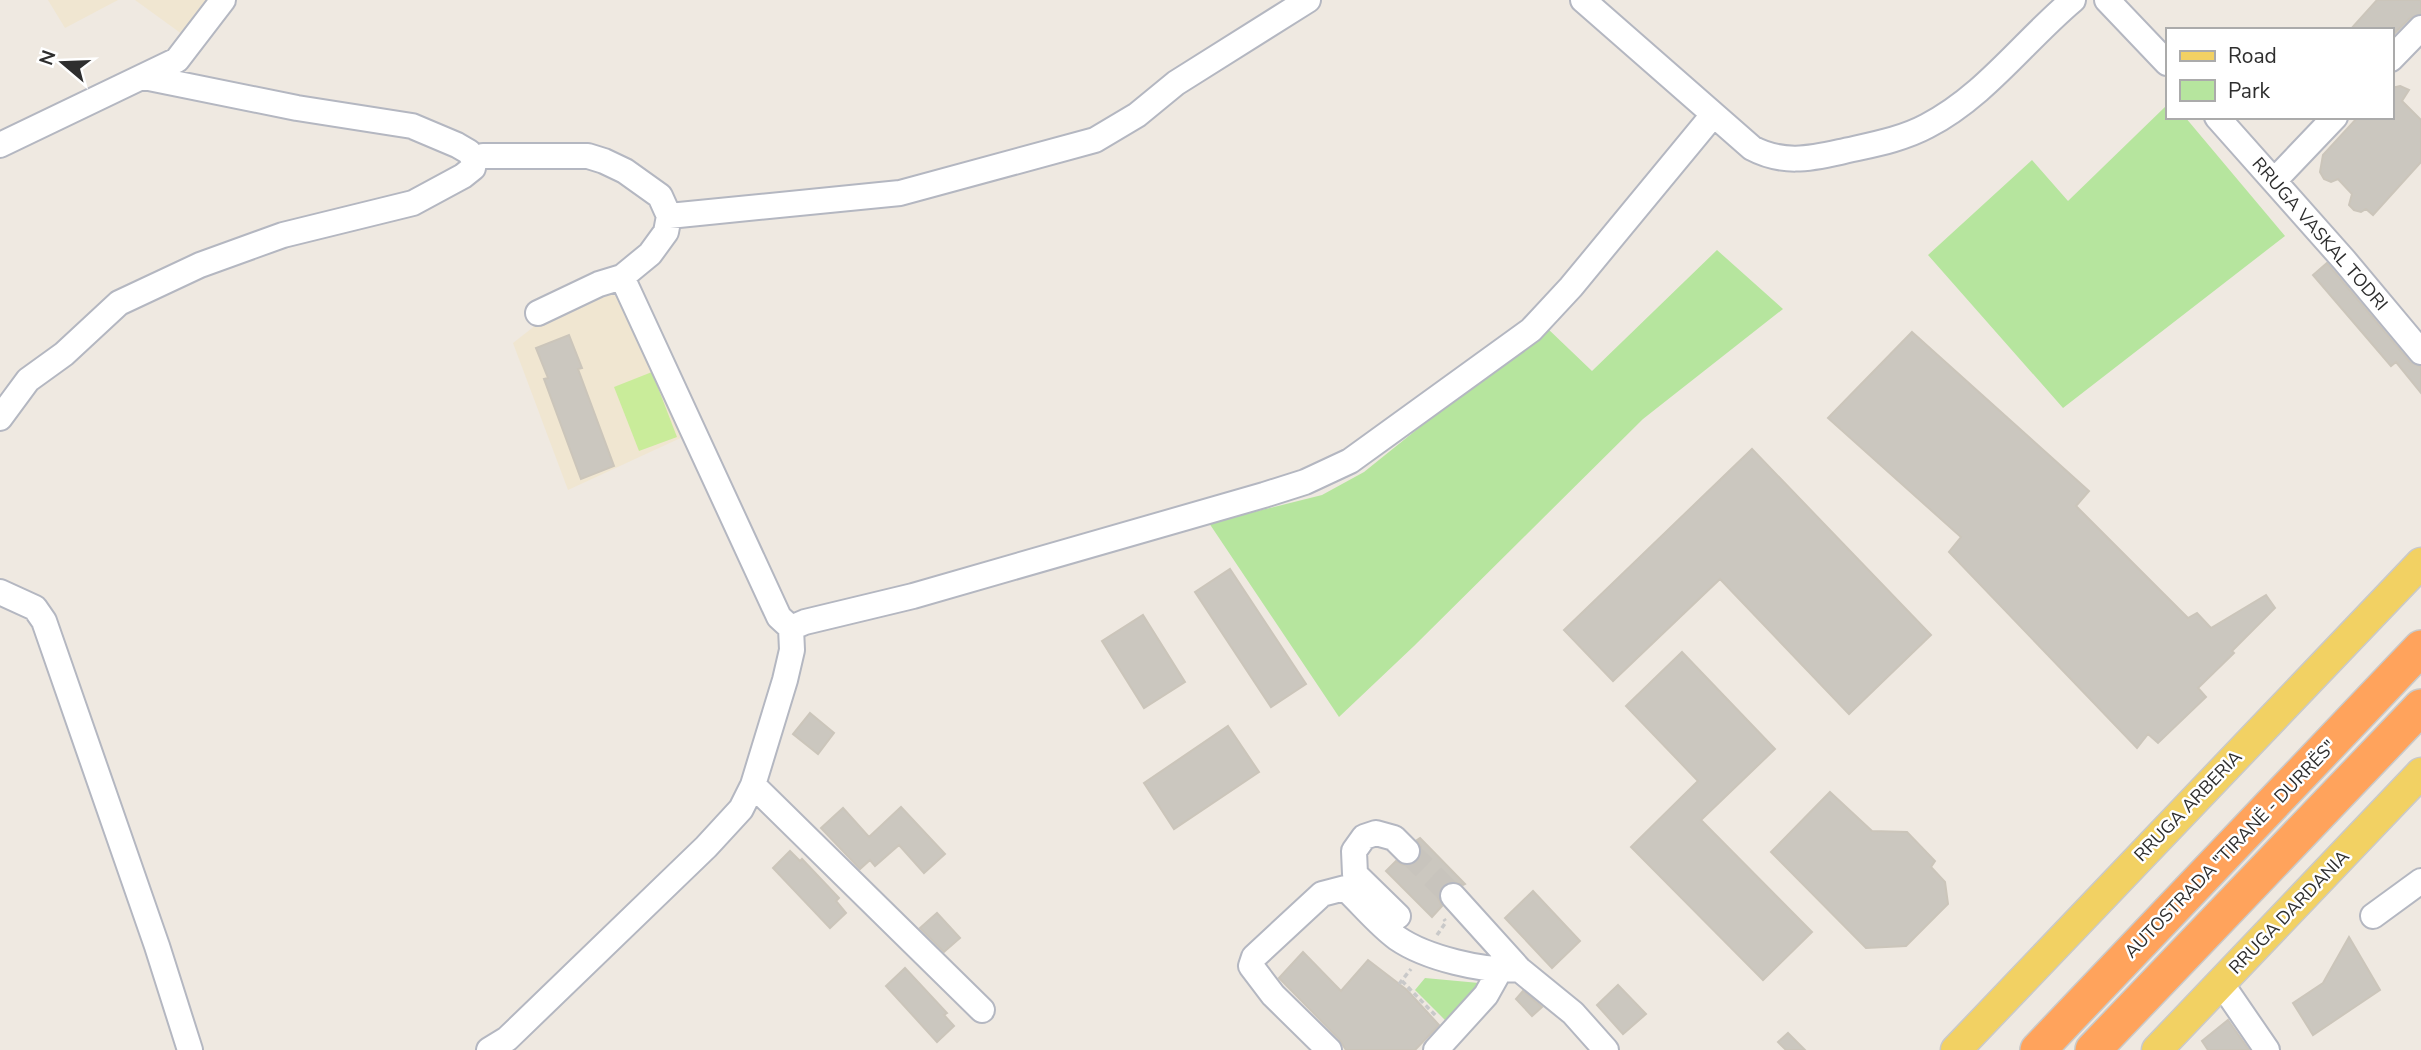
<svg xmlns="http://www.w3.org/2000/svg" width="2421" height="1050" font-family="'Nunito Sans',sans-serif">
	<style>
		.education { fill: #f0e6d1 }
		.green { fill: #b6e59e }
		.pitch { fill: #c9ec9a }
		.building { fill: #cbc7bf; stroke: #cbc5ba; stroke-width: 2 }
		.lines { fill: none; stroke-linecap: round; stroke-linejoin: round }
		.minor-tunnel { stroke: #c8c4bd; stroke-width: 24; stroke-dasharray: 24 12; stroke-linecap: butt }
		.minor-casing { stroke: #b4b7c1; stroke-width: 28 }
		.major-casing { stroke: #c9c9c9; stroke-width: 33 }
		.highway-casing { stroke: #c9c9c9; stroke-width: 38 }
		.path { stroke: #c9c9c9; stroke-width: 3.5; stroke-dasharray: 5 3.5; stroke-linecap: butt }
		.minor { stroke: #fff; stroke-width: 24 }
		.major { stroke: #f2d163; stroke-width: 30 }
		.highway { stroke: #ffa35c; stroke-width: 35 }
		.labels { text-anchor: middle; stroke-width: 5; stroke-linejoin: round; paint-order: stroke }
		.street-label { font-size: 18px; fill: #2e2e2e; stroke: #fff }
	</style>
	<rect width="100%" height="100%" fill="#efe9e1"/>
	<path class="education" d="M48,0H118L65,28Z
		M135,0H211L186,37Z
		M606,292L620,298L687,435L568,490L513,343L541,321Z"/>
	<path class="green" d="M2167,105V117H2185L2285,236L2063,408L1928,255L2032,160L2068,201Z
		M1717,250L1783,309L1643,419L1414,646L1339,717L1209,523L1322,495L1364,472L1547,325L1546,327L1592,371Z
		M1425,978L1479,983L1446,1021L1415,990Z"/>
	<path class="pitch" d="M652,372L677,437L639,451L614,387Z"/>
	<path class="building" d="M2377,0H2421V14L2410,18L2391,37V30H2350Z
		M2400,86L2409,90L2402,101L2421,120V162L2373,215L2366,209L2361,212L2354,210L2349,205L2352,194L2338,179L2331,182L2324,179L2320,172L2323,155L2358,117H2391V88Z
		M2327,263L2410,362L2421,367V393L2396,362L2391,366L2313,275Z
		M1912,332L2089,491L2076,506L2188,618L2197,613L2211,628L2266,595L2275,608L2232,651L2234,653L2198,688L2206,697L2158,743L2148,734L2137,748L1949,552L1961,537L1828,418Z
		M569,335L582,368L578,369L614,466L581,479L544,379L548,378L536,348Z
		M1752,449L1931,635L1849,714L1720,579L1613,681L1564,630Z
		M1230,569L1306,684L1271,707L1195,592Z
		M1143,615L1185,682L1144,708L1102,641Z
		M1682,652L1775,749L1701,820L1812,932L1763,980L1631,847L1698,781L1626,706Z
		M810,713L834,733L818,754L793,734Z
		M1228,726L1259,772L1174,829L1144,783Z
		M1830,792L1872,831L1907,832L1935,861L1931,867L1945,882L1948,904L1906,946L1866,948L1771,852Z
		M901,807L945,854L924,873L899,845L875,866L870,860L860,869L821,828L843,808L869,837Z
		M1420,838L1465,884L1463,885L1451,881L1443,885L1438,898L1442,906L1432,917L1386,871L1396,861L1403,865H1410L1418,861L1421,854V847L1417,840Z
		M790,851L800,861L802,859L839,898L836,901L846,913L830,928L773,868Z
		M1533,891L1580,941L1552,968L1505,918Z
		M937,913L960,938L944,952L920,928Z
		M2349,937L2380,990L2313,1035L2293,1003L2323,983Z
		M1303,952L1341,991L1368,960L1407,990L1439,1025L1415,1050H1346L1339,1039L1279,978Z
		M905,968L947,1013L944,1015L954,1026L937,1042L886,986Z
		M1618,985L1646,1014L1623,1034L1597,1005Z
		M1523,991L1542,1007L1532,1016L1516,999Z
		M2228,1020L2249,1050H2208L2202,1041Z
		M1788,1033L1805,1050H1786L1778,1042Z"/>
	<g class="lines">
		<path class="minor-tunnel" d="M1407,851L1453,896"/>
		<g class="minor-casing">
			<path id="minor" d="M1583,0L1752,148C1782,164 1809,159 1840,152C1870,145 1901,140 1927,126C1985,96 2024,41 2073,0
				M2107,0L2167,63
				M2391,59L2421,28
				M144,77L297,108L412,126L457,145L469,152L474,160
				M2217,117L2344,260L2421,352
				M0,145L177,60L223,0
				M2274,181L2335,117
				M669,216L900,193L1095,140L1137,115L1176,83L1308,0
				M0,418L28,380L64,354L119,303L200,265L283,235L413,203L463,176L473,168L474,160L483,156H588L604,161L625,171L660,196L669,216L666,232L650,254L622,277L599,284L538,313
				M0,592L35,608L44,621L157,946L190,1050
				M791,628L805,622L913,596L1264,495L1305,482L1350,461L1531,330L1571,287L1713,115
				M753,785L982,1010
				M1453,896L1519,969L1573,1013L1606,1050
				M1398,916L1355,874L1354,851L1364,837L1376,833L1394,838L1407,851
				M2373,916L2421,881
				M2221,983L2267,1050
				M489,1050L507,1039L706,847L741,809L753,785L785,680L792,650L791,628L779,617L622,277
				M1329,1050L1273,995L1251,966L1254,957L1322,894L1345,888C1362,904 1378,924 1397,938C1426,958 1484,972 1519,969
				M1436,1050L1486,995L1500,970"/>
		</g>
		<g class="major-casing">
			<path id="major" d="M1956,1050L2421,563
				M2157,1050L2421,773"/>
		</g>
		<g class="highway-casing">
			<path id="highway" d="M2038,1050L2421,648
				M2093,1050L2421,707"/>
		</g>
		<path class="path" d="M1437,935L1446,922L1444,919
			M1402,981L1437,1017
			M1399,984L1411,969"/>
		<use href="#minor" class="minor"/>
		<use href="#major" class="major"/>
		<use href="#highway" class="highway"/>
	</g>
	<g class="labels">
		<g class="street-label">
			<text transform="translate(2320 234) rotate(49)" y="6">RRUGA VASKAL TODRI</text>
			<text transform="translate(2188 806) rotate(-46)" y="6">RRUGA ARBERIA</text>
			<text transform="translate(2230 849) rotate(-46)" y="6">AUTOSTRADA "TIRANË - DURRËS"</text>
			<text transform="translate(2289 912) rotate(-46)" y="6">RRUGA DARDANIA</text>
		</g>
	</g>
	<rect x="2166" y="28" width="228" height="91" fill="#ffffff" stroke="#ababab" stroke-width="2"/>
	<rect x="2180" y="51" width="35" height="10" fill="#f2d163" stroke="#ababab" stroke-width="2"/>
	<text x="2228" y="63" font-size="21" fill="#2e2e2e">Road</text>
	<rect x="2180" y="80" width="35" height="21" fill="#b6e59e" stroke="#ababab" stroke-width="2"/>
	<text x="2228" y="98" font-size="21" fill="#2e2e2e">Park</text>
	<g transform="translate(63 63) rotate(289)" stroke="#ffffff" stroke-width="5" paint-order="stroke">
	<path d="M0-5L12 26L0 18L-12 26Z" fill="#2e2e2e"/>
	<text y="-10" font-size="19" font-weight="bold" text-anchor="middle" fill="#2e2e2e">N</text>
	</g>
</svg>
